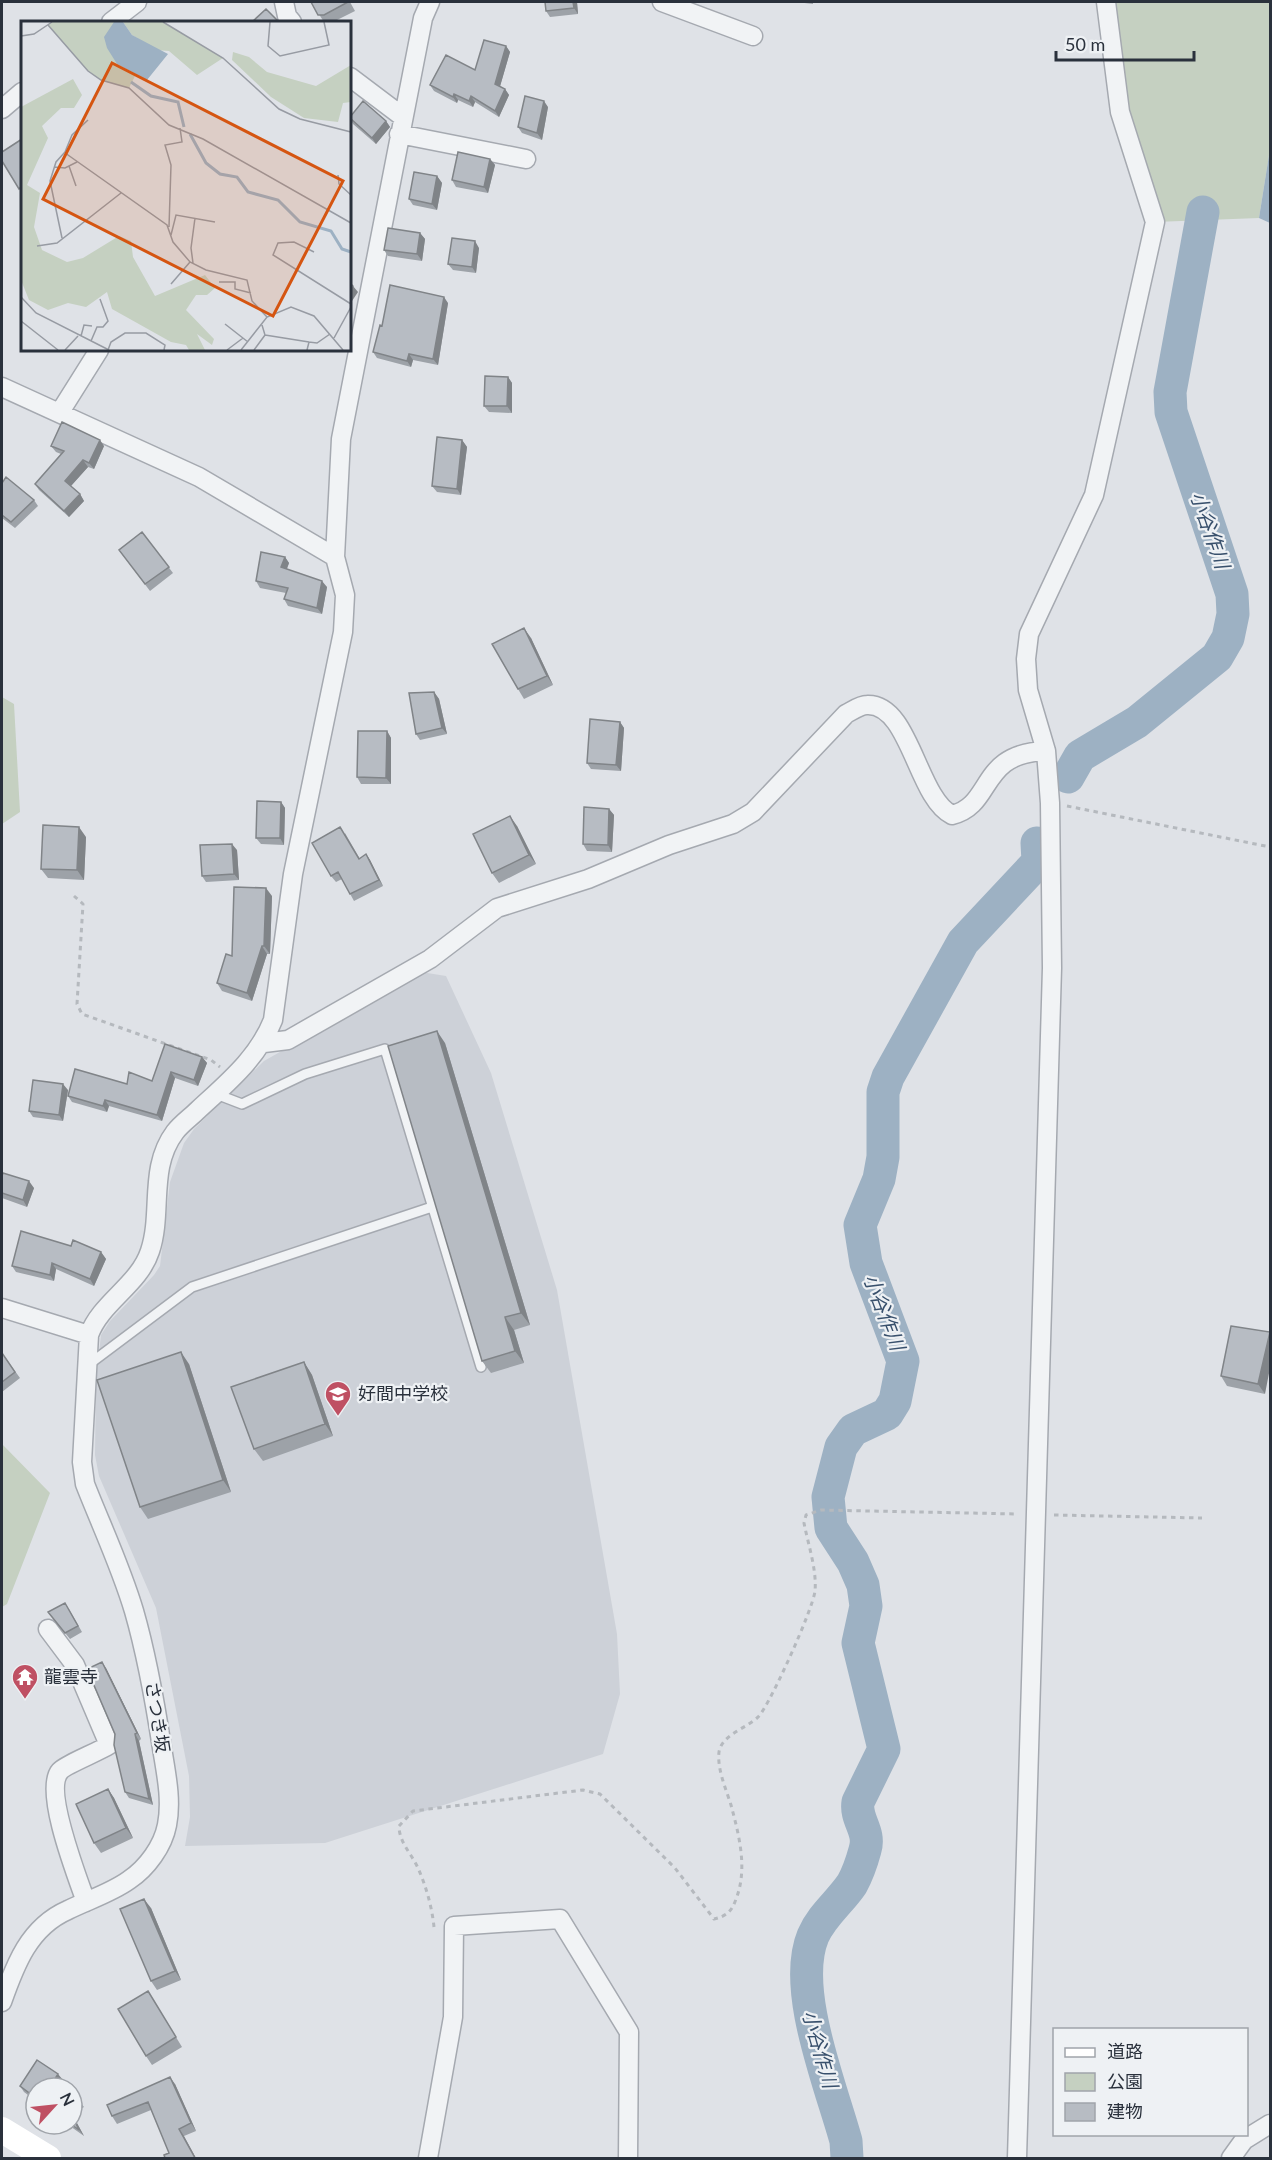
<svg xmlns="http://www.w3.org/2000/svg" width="1272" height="2160" font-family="Lato,'Noto Sans JP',sans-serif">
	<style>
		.built { fill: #cdd1d8 }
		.green { fill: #c5d0c1 }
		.water { fill: #9db1c3 }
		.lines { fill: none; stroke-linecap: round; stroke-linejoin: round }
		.river { stroke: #9db1c3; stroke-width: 33 }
		.lane-casing { stroke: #a5a9b0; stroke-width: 12 }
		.street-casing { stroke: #a5a9b0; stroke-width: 21 }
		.path { stroke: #b5b9be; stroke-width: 3; stroke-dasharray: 4.5 4.5; stroke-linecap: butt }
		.lane { stroke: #f1f3f5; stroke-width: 9 }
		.street { stroke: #f1f3f5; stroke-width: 18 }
		.secondary { stroke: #fff; stroke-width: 26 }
		.wall { fill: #9da2a8 }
		.shaded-wall { fill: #808488 }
		.building { fill: #b7bcc3; stroke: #808488; stroke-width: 1.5 }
		.labels { text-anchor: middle; stroke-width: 4.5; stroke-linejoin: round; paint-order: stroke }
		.poi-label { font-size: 18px; fill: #2a313c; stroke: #eef1f4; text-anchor: start }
		.street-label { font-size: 18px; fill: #2a313c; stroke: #eef1f4 }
		.water-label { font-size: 20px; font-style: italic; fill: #38506c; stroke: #eef1f4 }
		.inset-river { fill: none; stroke: #9db1c3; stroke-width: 3 }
		.inset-road { fill: none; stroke: #979ba3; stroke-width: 1.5 }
		.view { fill: #d55511; fill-opacity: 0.15; stroke: #d55511; stroke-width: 3 }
		.inset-edge { fill: none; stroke: #2a313c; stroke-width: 3 }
	</style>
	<rect width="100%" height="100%" fill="#dfe2e7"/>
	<path class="built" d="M421,972L446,976L491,1073L557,1290L617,1634L620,1694L603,1754L325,1843L185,1846L190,1817L189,1776L156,1608L99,1476L95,1455L96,1380L101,1335L110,1321L154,1275L160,1266L170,1182L184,1143L194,1129L264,1061Z"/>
	<path class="green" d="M1106,2H1270V149L1259,218L1155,222L1120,112Z
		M2,697L14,704L20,812L2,824Z
		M2,1444L50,1493L7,1604L2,1607Z"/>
	<path class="water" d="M1270,149V223L1259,218Z"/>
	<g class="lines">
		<path class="river" d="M1068,777L1080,756L1137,722L1217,657L1228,638L1233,614L1232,594L1171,412L1170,392L1203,212
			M847,2158L846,2141C831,2086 791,1989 813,1936C822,1915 840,1902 852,1884C857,1875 862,1861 865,1850C871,1831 855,1820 858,1802L884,1749L858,1643L866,1606L863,1585L853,1562L831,1528L828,1497L841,1447L853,1430L887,1414L895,1401L903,1361L866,1263L860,1225L879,1179L883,1157V1092L888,1077L963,942L1038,862L1037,843"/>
		<g class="lane-casing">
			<path id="lane" d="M216,1094L242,1104L305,1074L385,1049L481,1367
				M88,1365L192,1287L432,1207"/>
		</g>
		<g class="street-casing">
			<path id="street" d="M284,2L287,16L292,22
				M662,2L753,36
				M111,22L137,2
				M350,77L403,117
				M2,109L22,92
				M399,134L526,159
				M2,387L199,477L335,557
				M60,412L99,350
				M264,1043L288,1040L430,959L497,908L588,879L669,845L733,824L753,812L846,714C852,711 860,705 867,705C910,703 917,798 952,815C994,805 978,753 1046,751
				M2,1308L89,1335
				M48,1629L75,1665L109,1745C98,1752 65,1765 60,1771C43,1790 78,1879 86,1902
				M2,2002C15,1965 29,1927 68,1910C88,1900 111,1893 129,1880C147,1868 163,1846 167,1825C172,1800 166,1773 162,1748C155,1702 147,1656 134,1611C121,1567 101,1525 85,1484L82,1462L89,1335C101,1302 139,1285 150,1251C163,1212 148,1168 175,1132C181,1124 191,1117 198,1110C227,1083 258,1058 273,1020L293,874L343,632L345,595L335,557L341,439L423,18L430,2
				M428,2158L453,2017L454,1926L560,1919L629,2032L628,2158
				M1017,2158L1052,968L1050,803L1046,751L1028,690L1026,659L1029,634L1094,495L1155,222L1120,112L1106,2
				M1231,2158L1244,2140L1270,2124"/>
		</g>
		<path class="path" d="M1067,806L1270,847
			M74,896L83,904L77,1004L82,1014L211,1060L220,1067
			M1054,1515L1202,1518
			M434,1927C432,1907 426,1886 418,1868C411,1853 399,1842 399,1826L413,1811L583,1790L600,1794L675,1868L714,1919C727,1916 732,1911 736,1899C748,1869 739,1835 731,1805C726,1789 717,1769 719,1752C722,1734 748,1728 759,1716C771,1702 813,1609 815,1591C817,1570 808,1544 804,1523L806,1515L821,1510L1018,1514"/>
		<use href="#lane" class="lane"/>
		<use href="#street" class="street"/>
		<path class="secondary" d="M2,2130L48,2158"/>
	</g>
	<path class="wall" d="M311,2H350L355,11L333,22H324Z
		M545,2H577L578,14L550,17L546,11Z
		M796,2H813V4Z
		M506,46L510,52L500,86L505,89L509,95L499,117L475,102L473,107L458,100L457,103L434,91L430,85L475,70Z
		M548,107L542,140L522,133L518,127Z
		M350,118L386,121L390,127L376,144L353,124Z
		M490,159L495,165L488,193L456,187L452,180Z
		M437,176L442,183L437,210L413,205L409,199Z
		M420,233L425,239L422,261L388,256L384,250Z
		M479,248L476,273L453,270L448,264Z
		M448,303L438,365L413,360L411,367L377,358L373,352L382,326Z
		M508,377L512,383V413L489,412L484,406Z
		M462,440L467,447L461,495L437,492L432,486Z
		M51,446H104L94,469L88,467L71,486L80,494L84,501L69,517L39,490L35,484L61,454L56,452Z
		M2,483L34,500L38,506L15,528L2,518Z
		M142,532L173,573L150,591L119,550Z
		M285,557L289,563L287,569L327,587L322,614L288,606L284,599L286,593L260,588L256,581Z
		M531,638L553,685L524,699L518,689Z
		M434,692L439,699L447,734L420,740L416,734Z
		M620,722L624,728L621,771L591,769L587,763Z
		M387,731L391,738V784H361L357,777Z
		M281,802L285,808L284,845L261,844L256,838Z
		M609,809L614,815L612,852L587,851L583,844Z
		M517,826L536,864L499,883L492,873Z
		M345,833L360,859L366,854L370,860L383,886L354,901L342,879L336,882L331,876Z
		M86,837L84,880L48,878L41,869Z
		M237,850L239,880L206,882L202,876Z
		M272,896L270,954H267L252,1001L222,991L217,983L232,956Z
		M445,1043L530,1325L514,1330L524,1363L491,1373L482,1361Z
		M202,1057L207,1063L198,1086L175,1078L162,1121L109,1106L107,1112L72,1102L68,1096L127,1084L152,1081Z
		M68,1090L63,1121L33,1117L29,1111Z
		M2,1176L34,1188L27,1207L2,1198Z
		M71,1246L101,1252L106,1259L94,1286L56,1269L54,1281L16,1272L12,1266Z
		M1231,1326L1265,1394L1227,1386L1221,1376Z
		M2,1353L20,1378L2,1392Z
		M304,1362L312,1375L333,1436L263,1461L254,1449Z
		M189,1364L231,1492L148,1519L140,1507Z
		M69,1609L82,1632L70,1639L48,1612Z
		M106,1668L141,1739L139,1741L153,1805L129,1798L125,1792L115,1734Z
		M108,1789L114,1798L133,1838L101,1853L94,1843Z
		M151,1908L181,1980L157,1990L151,1981Z
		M148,1991L182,2047L152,2065L146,2056Z
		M63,2080L59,2086L36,2088V2101L24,2092L20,2086Z
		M175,2084L196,2131L184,2136L169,2153L151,2110L117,2124L112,2116Z
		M72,2095L79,2101L84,2107L72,2114Z
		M72,2114L84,2136L67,2124H72Z"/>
	<path class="shaded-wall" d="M573,2H577L578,14L574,8Z
		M506,46L510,52L499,90L495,84Z
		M505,89L509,95L499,117L495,111Z
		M454,94L458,100L457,103L453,97Z
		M471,96L475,102L473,107L469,101Z
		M544,101L548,107L542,140L537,133Z
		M386,121L390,127L376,144L372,138Z
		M490,159L495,165L488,193L484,187Z
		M437,176L442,183L437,210L432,204Z
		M420,233L425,239L422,261L417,254Z
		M475,241L479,248L476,273L472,267Z
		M353,286L358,292L350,304V291Z
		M444,297L448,303L438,365L433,359Z
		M409,354L413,360L411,367L407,361Z
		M508,377L512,383V413L507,406Z
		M100,440L104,446L94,469L89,463Z
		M462,440L467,447L461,495L457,489Z
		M83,460L88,467L70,487L65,481Z
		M80,494L84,501L69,517L64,511Z
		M285,557L289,563L285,573L281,567Z
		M322,581L327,587L322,614L317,608Z
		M524,628L531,638L553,685L547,676Z
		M434,692L439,699L447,734L442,728Z
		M620,722L624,728L621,771L616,765Z
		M387,731L391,738V784L386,778Z
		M281,802L285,808L284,845L280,838Z
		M609,809L614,815L612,852L608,845Z
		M510,816L517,826L536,864L529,855Z
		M79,827L86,837L84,880L77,870Z
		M232,844L237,850L239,880L234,874Z
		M366,854L370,860L383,886L379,880Z
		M266,888L272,896L270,954L264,946Z
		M262,946L267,954L252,1001L247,993Z
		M437,1031L445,1043L530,1325L521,1313Z
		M202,1057L207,1063L198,1086L194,1080Z
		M171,1072L175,1078L162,1121L157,1115Z
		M63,1084L68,1090L63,1121L59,1115Z
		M105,1100L109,1106L107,1112L103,1106Z
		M29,1181L34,1188L27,1207L23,1200Z
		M101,1252L106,1259L94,1286L90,1279Z
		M52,1263L56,1269L54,1281L50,1275Z
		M505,1317L514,1330L524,1363L515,1351Z
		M1270,1332V1368L1265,1394L1258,1384Z
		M181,1352L189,1364L231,1492L223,1480Z
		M304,1362L312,1375L333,1436L325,1424Z
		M102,1662L106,1668L141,1739L137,1733Z
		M135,1734L139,1741L153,1805L149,1799Z
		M108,1789L114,1798L133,1838L126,1828Z
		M144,1899L151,1908L181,1980L175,1971Z
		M58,2074L63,2080L57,2088L53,2082Z
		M170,2077L175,2084L196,2131L191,2123Z
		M72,2114L84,2136L79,2130L72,2116Z
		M179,2129L184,2136L196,2158H195Z"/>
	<path class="building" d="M311,2H348L324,15H318Z
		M545,2H573L574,8L546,11Z
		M266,9L279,22H252Z
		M484,40L506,46L495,84L505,89L495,111L471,96L469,101L454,94L453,97L430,85L446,55L475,70Z
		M525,96L544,101L537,133L518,127Z
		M363,101L386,121L372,138L350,118V117Z
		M22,139V186L19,189L2,161V152Z
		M458,152L490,159L484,187L452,180Z
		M414,172L437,176L432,204L409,199Z
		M388,228L420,233L417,254L384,250Z
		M452,238L475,241L472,267L448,264Z
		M350,283L353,286L350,291Z
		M390,285L444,297L433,359L409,354L407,361L373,352L380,325L382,326Z
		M485,376L508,377L507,406H484Z
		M62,422L100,440L89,463L83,460L65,481L80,494L64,511L35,484L64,451L51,446Z
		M437,437L462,440L457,489L432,486Z
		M6,477L34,500L11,522L2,515V483Z
		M142,532L169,567L145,584L119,550Z
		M261,552L285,557L281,567L322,581L317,608L284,599L288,588L256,581Z
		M524,628L547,676L518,689L492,644Z
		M434,692L442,728L416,734L409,693Z
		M590,719L620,722L616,765L587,763Z
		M358,731H387L386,778L357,777Z
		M257,801L281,802L280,838H256Z
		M584,807L609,809L608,845L583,844Z
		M510,816L529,855L492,873L473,834Z
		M43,825L79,827L77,870L41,869Z
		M340,827L359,859L366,854L379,880L350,894L338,872L331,876L312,843Z
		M232,844L234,874L202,876L200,845Z
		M234,887L266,888L264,946H262L247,993L217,983L226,954L232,956Z
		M437,1031L521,1313L505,1317L515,1351L482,1361L388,1046Z
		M165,1044L202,1057L194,1080L171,1072L157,1115L105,1100L103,1106L68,1096L75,1069L127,1084L129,1072L152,1081Z
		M33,1080L63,1084L59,1115L29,1111Z
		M3,1173L29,1181L23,1200L2,1193V1176Z
		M21,1231L71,1246L73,1240L101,1252L90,1279L52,1263L50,1275L12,1266Z
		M1231,1326L1270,1332L1258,1384L1221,1376Z
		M181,1352L223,1480L140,1507L97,1380Z
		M2,1353L15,1372L2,1382Z
		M304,1362L325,1424L254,1449L231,1387Z
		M65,1603L78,1626L65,1633L48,1612Z
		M102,1662L137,1733L135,1734L149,1799L125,1792L114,1745L115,1734L87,1669Z
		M108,1789L126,1828L94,1843L76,1804Z
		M144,1899L175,1971L151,1981L120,1909Z
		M148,1991L176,2037L146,2056L118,2009Z
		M37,2060L58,2074L53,2082L62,2088H36V2098L20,2086Z
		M170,2077L191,2123L179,2129L195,2158H165L164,2155L169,2153L148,2102L112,2116L107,2105Z
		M72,2095L79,2101L72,2105Z
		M72,2116L79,2130L71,2124H72Z"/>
	<defs>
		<g id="school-pin" transform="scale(1.35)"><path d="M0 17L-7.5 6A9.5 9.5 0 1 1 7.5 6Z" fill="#bf5063" stroke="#eef1f4"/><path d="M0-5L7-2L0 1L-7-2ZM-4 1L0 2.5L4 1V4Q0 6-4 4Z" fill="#fff"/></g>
		<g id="temple-pin" transform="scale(1.35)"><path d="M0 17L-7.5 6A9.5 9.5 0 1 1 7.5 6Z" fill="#bf5063" stroke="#eef1f4"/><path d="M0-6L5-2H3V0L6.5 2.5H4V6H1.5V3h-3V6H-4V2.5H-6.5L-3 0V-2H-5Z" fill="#fff"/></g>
	</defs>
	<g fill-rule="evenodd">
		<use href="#school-pin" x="338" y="1394"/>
		<use href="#temple-pin" x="25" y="1677"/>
	</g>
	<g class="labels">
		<g class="poi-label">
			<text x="358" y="1400">好間中学校</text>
			<text x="44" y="1683">龍雲寺</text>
		</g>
		<g class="street-label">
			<text transform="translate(157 1717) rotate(81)" y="6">さつき坂</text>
		</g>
		<g class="water-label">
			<text transform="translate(1210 530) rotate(71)" y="7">小谷作川</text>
			<text transform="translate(884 1312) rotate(69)" y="7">小谷作川</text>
			<text transform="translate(820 2049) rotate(74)" y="7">小谷作川</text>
		</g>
	</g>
	<g transform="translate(21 21)">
		<rect width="330" height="330" fill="#dfe2e7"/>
		<path d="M31,1H93L92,34L96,43L114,55L108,67L80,59L67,50L27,4ZM102,1H142L202,37L176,54L148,30L135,29L111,14ZM212,31L228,36L246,51L295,65L330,44V81L322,82L317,101L283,97L250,76L211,39ZM52,58L61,74L53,87H40L21,105L27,117L6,164L19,172L13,206L21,229L46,241L62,237L98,215L110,220L112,236L134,275L184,254L194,267L186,274H175L165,289L193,318L191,324L176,313L184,329H168L165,324L150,321L91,288L86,271L65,286L47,282L27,289L8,279L0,259V86Z" fill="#c5d0c1"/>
		<path d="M93,1H102L111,14L147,33L126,59L96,43L86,27L83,16Z" fill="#9db1c3"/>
		<path class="inset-river" d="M110,61L130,75L157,81L163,106M169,113L185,142L199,153L216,156L227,171L257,179L279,201L310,210L321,228L330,231"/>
		<path class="inset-road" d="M142,1L202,37L258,88L279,98L330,111M249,1L247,25L259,35L308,24L303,1M27,4L67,50L80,59L108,67L148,104L182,118L330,202M0,15L13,13L31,1M67,99L51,114L44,131L47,134L146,204L152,221L169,241L185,249L226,259L231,280L246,296M48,145L55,165M33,146L44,147L56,141M317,154L318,163L330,174M148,206L150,144L144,124L161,121L159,107M150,214L155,194L194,201M41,217L29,160L35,141L44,131M16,225L36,222L100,172M293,231L273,221L257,222L252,234L330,283M172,242L170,227L174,197M198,261H214V268L230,272M150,263L169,241M0,276L15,292L88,329M0,300L37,329M204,303L227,321M244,314L288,321M60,315L63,304L71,305M313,317L330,286M70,320L76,306H82L87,300L79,278M44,329L57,315M87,329L90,321L104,312H125L144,324L143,329M206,329L222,317M220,329L246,296L270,286L293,295L322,329M233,329L244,314L241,304M286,329L288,321L296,322L309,313"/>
		<path class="view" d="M91,42L322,160L252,295L22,178Z"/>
		<rect width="330" height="330" class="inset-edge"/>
	</g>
	<rect width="1272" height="2160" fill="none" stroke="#2a313c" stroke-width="6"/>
	<rect x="1053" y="2028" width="195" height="108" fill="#eef1f4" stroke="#a0a4aa" stroke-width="1.5"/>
	<rect x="1065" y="2048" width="30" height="9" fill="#ffffff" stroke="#a0a4aa" stroke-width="1.5"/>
	<text x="1107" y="2058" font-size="18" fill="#2a313c">道路</text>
	<rect x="1065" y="2073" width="30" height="18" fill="#c5d0c1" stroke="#a0a4aa" stroke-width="1.5"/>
	<text x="1107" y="2088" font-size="18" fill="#2a313c">公園</text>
	<rect x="1065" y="2103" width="30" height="18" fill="#b7bcc3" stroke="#a0a4aa" stroke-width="1.5"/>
	<text x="1107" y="2118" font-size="18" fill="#2a313c">建物</text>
	<g transform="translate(54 2106) rotate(63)"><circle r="28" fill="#eef1f4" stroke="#a0a4aa" stroke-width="1.5"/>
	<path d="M0-4.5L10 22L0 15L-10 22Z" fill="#bf5063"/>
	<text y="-9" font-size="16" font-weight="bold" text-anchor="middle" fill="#2a313c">N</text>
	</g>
	<path d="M1056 51v9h138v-9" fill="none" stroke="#2a313c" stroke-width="3"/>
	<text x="1065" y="51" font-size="18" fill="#2a313c" stroke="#eef1f4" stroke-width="4.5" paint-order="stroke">50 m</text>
</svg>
